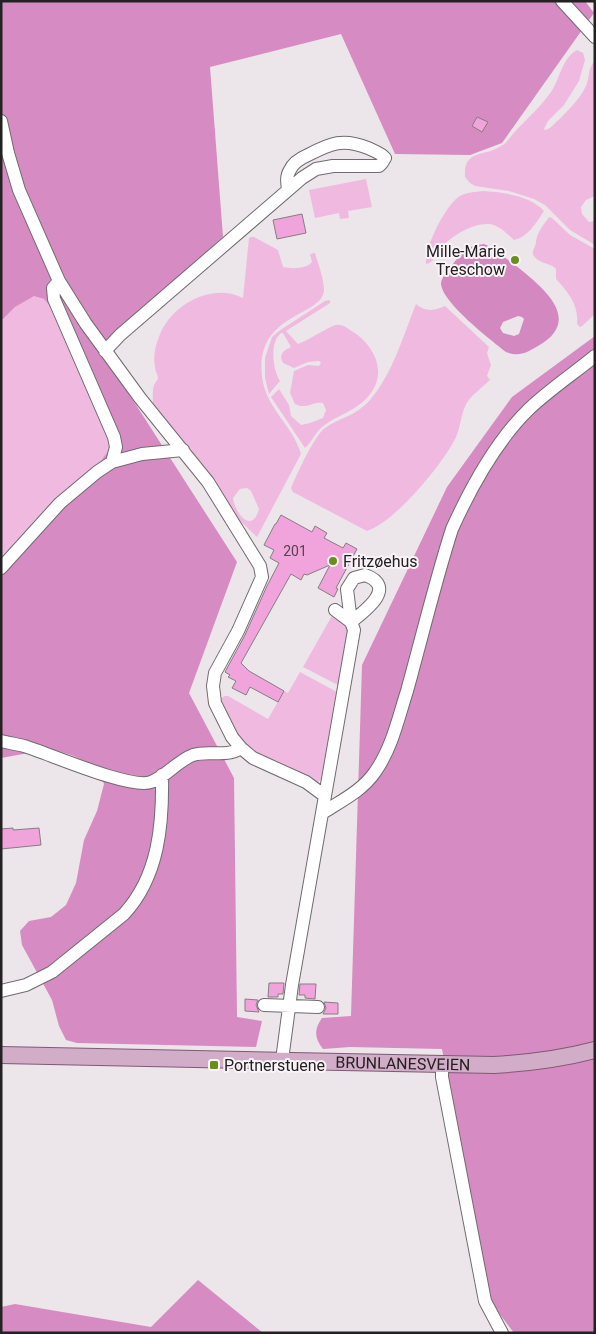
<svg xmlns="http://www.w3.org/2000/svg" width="596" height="1334" font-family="Roboto,sans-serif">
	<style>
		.green { fill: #f0bae0; fill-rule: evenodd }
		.forest { fill: #d68bc2 }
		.water { fill: #d388bf; fill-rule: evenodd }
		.building { fill: #f0a4db; stroke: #847e82 }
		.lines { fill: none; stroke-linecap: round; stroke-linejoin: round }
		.minor-casing { stroke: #706b6f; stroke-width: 14 }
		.major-casing { stroke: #815876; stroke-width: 18 }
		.minor { stroke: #fff; stroke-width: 12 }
		.major { stroke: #d2adc8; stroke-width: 16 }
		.poi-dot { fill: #688f1c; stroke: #f9f3f7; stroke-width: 2 }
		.labels { text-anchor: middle; stroke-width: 4; stroke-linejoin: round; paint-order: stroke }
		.number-label { font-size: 14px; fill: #564250 }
		.poi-label { font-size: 16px; fill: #232122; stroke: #f9f3f7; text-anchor: start }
		.street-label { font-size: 16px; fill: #232122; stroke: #f9f3f7 }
	</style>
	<rect width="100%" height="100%" fill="#ece5ea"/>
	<path class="green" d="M577,50L583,53L585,60L579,81L564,105L548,121L544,129L545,130L550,128C561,118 583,97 587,83C590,74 588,68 595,61V196L586,200L581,207L582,214L589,222L595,221V245L570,230L545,205L534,199L509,191L475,186L470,183L465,177C463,149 485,157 501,146C506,144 509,139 512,135C524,121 540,108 551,92C560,79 562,58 577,50Z
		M366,179L372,207L348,211L349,218L340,219L339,213L315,218L309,190Z
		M483,191C502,192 531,196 544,211C536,223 528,237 514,240C508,235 503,229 496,226C480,218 451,236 441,248C436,254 434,263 426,264C424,248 446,204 460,196C467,192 475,192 483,191Z
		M549,217L552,218L570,235L595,249V314L582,326L580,327L577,324C579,305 568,292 556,279V269C552,264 544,264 538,260C528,252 535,251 536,242C537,232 543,226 549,217Z
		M251,237H254L278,250L283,267C292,269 306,269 312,262L310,254L315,253C318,264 324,278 324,290C323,317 255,312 262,376C265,408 293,425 301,454L257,537L235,516L212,477L153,405C153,398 152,392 154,385C155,383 157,381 158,378C158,375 155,371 155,367C153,358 155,346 159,337C170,305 212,282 243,298L249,238ZM247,488L251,491L259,509C252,535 235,513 233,498L240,489Z
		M34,295L44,299L53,310L110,440L108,451L101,461L77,481L1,561V321L15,307Z
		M330,300V303L286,331L298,344C307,341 330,326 336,325C341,324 346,327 350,330C370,341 386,366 374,388C362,410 340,413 322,427C315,433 312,442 305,448L271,397L279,389L289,405L291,416L301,425L310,423L323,418L326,410L323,403C312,401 308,410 295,404L290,393L294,371L308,365L319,366L321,363L319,361L308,362L294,368L283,363L281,358C282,350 286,350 291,347L283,333H281C269,343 273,370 280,381L269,394L265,378V358L272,337L279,331L325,301Z
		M416,304C425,312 435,311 445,306L489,347L487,353L491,365L487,376L490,380C483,387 474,393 468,401C461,411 461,426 456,437C444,463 395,522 367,531L293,492L291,488C297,474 314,436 325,428C341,417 356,416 370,400C393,373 403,336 416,304Z
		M333,614L342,619L348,628L338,685L303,667Z
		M300,672L337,692L322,779L318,782H315L243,746L221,708V698L225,696H228L268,719L284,691L288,693Z"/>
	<path class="forest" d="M1,1H585L594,13L502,143L470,155L395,154L341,34L210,67L223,237L108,340L102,352L237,562L189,693L234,778L237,1017L262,1021L256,1047L77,1043L66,1040L59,1026L52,1000L22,945L20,931L29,921L51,917L66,905L76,883L84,840L97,811L104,784L98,767L71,755L51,749L1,758V561L77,481L101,461L108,451L110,440L53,310L44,299L34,296L15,307L1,321Z
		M595,336V1333H514L490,1301L442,1049L350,1047L323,1049C314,1038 314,1029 322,1018L351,1016L362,665L447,487L512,397Z
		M198,1280L263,1333H1V1307L15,1304L151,1327Z"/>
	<path class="water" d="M484,244C497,249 503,257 515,265C541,286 585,319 538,346C526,353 519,357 506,352C491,340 441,302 441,283C442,276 449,270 453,264C463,251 467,246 484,244ZM518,316L522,317L524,319L519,334L514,336L503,333L500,328L503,322Z"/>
	<path class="building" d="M477,117L488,122L482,132L472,126Z
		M302,214L306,233L277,239L273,220Z
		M281,515L312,532L315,526L327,533L324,538L343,548L346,543L357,549L336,588L338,589L334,597L318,588L330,565L307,575L304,574L301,580L291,574L241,663L249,671L284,691L278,702L250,687L246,695L232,688L236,681L228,677L230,675L225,672L245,635L267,586L279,563L270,558L274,550L264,545L275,524H276Z
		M13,828V830L39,828L41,845L1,849V829Z
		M269,983H284L283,994H278V997H268Z
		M300,984H316L315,999L305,998V995H299Z
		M245,999L258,1000L256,1005L259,1012L245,1011Z
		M324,1002L338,1003V1014H323L326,1008Z"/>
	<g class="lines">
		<g class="minor-casing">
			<path id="minor" d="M562,1L595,37
				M1,121L8,153L19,190L59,281L86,324L140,398L208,482L260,566L262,577L238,631L215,673L213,686L215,703L232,737L241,748L253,758L306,782L325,796L292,985L282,1060
				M59,281L53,288L54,299L114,437L116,447L112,462
				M105,351L120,335L302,178L316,169L333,166H379L382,163L385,158C381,153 374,151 368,148C343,138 331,143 308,155C301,158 293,163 290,170C286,176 287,182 288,189
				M1,568L60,503L97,472L112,462L142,454L183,450
				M365,575C398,587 365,611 351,622L347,589L354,578Z
				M1,741C9,743 16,744 24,746C48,753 131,790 151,782C167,776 177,761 193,755C209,750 226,758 241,748
				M325,796L354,630L351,622L335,610
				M324,812C341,801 363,790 375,772C392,748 398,719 407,691C422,637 435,582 452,529C471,487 495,442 529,409C549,390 573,374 595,356
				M1,991L26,985L52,972L124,914C159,876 163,824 162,775
				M264,1005L318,1007
				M442,1064V1077L485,1301L502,1333"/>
		</g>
		<g class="major-casing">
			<g id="major">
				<path id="s1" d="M1,1055L494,1065C528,1063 561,1059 595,1050"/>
			</g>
		</g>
		<use href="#minor" class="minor"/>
		<use href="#major" class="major"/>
	</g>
	<g class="poi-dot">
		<circle cx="515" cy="260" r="5"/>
		<circle cx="333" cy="561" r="5"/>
		<rect x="209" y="1060" width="10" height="10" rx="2.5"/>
	</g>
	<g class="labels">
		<g class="number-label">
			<text x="295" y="556">201</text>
		</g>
		<g class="poi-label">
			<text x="505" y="257" text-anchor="end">Mille-Marie<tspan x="505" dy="18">Treschow</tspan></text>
			<text x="343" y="567">Fritzøehus</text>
			<text x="224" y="1071">Portnerstuene</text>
		</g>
		<g class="street-label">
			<text dy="6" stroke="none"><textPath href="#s1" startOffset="402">BRUNLANESVEIEN</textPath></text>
		</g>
	</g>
	<rect width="596" height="1334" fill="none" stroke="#232122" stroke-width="5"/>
</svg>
